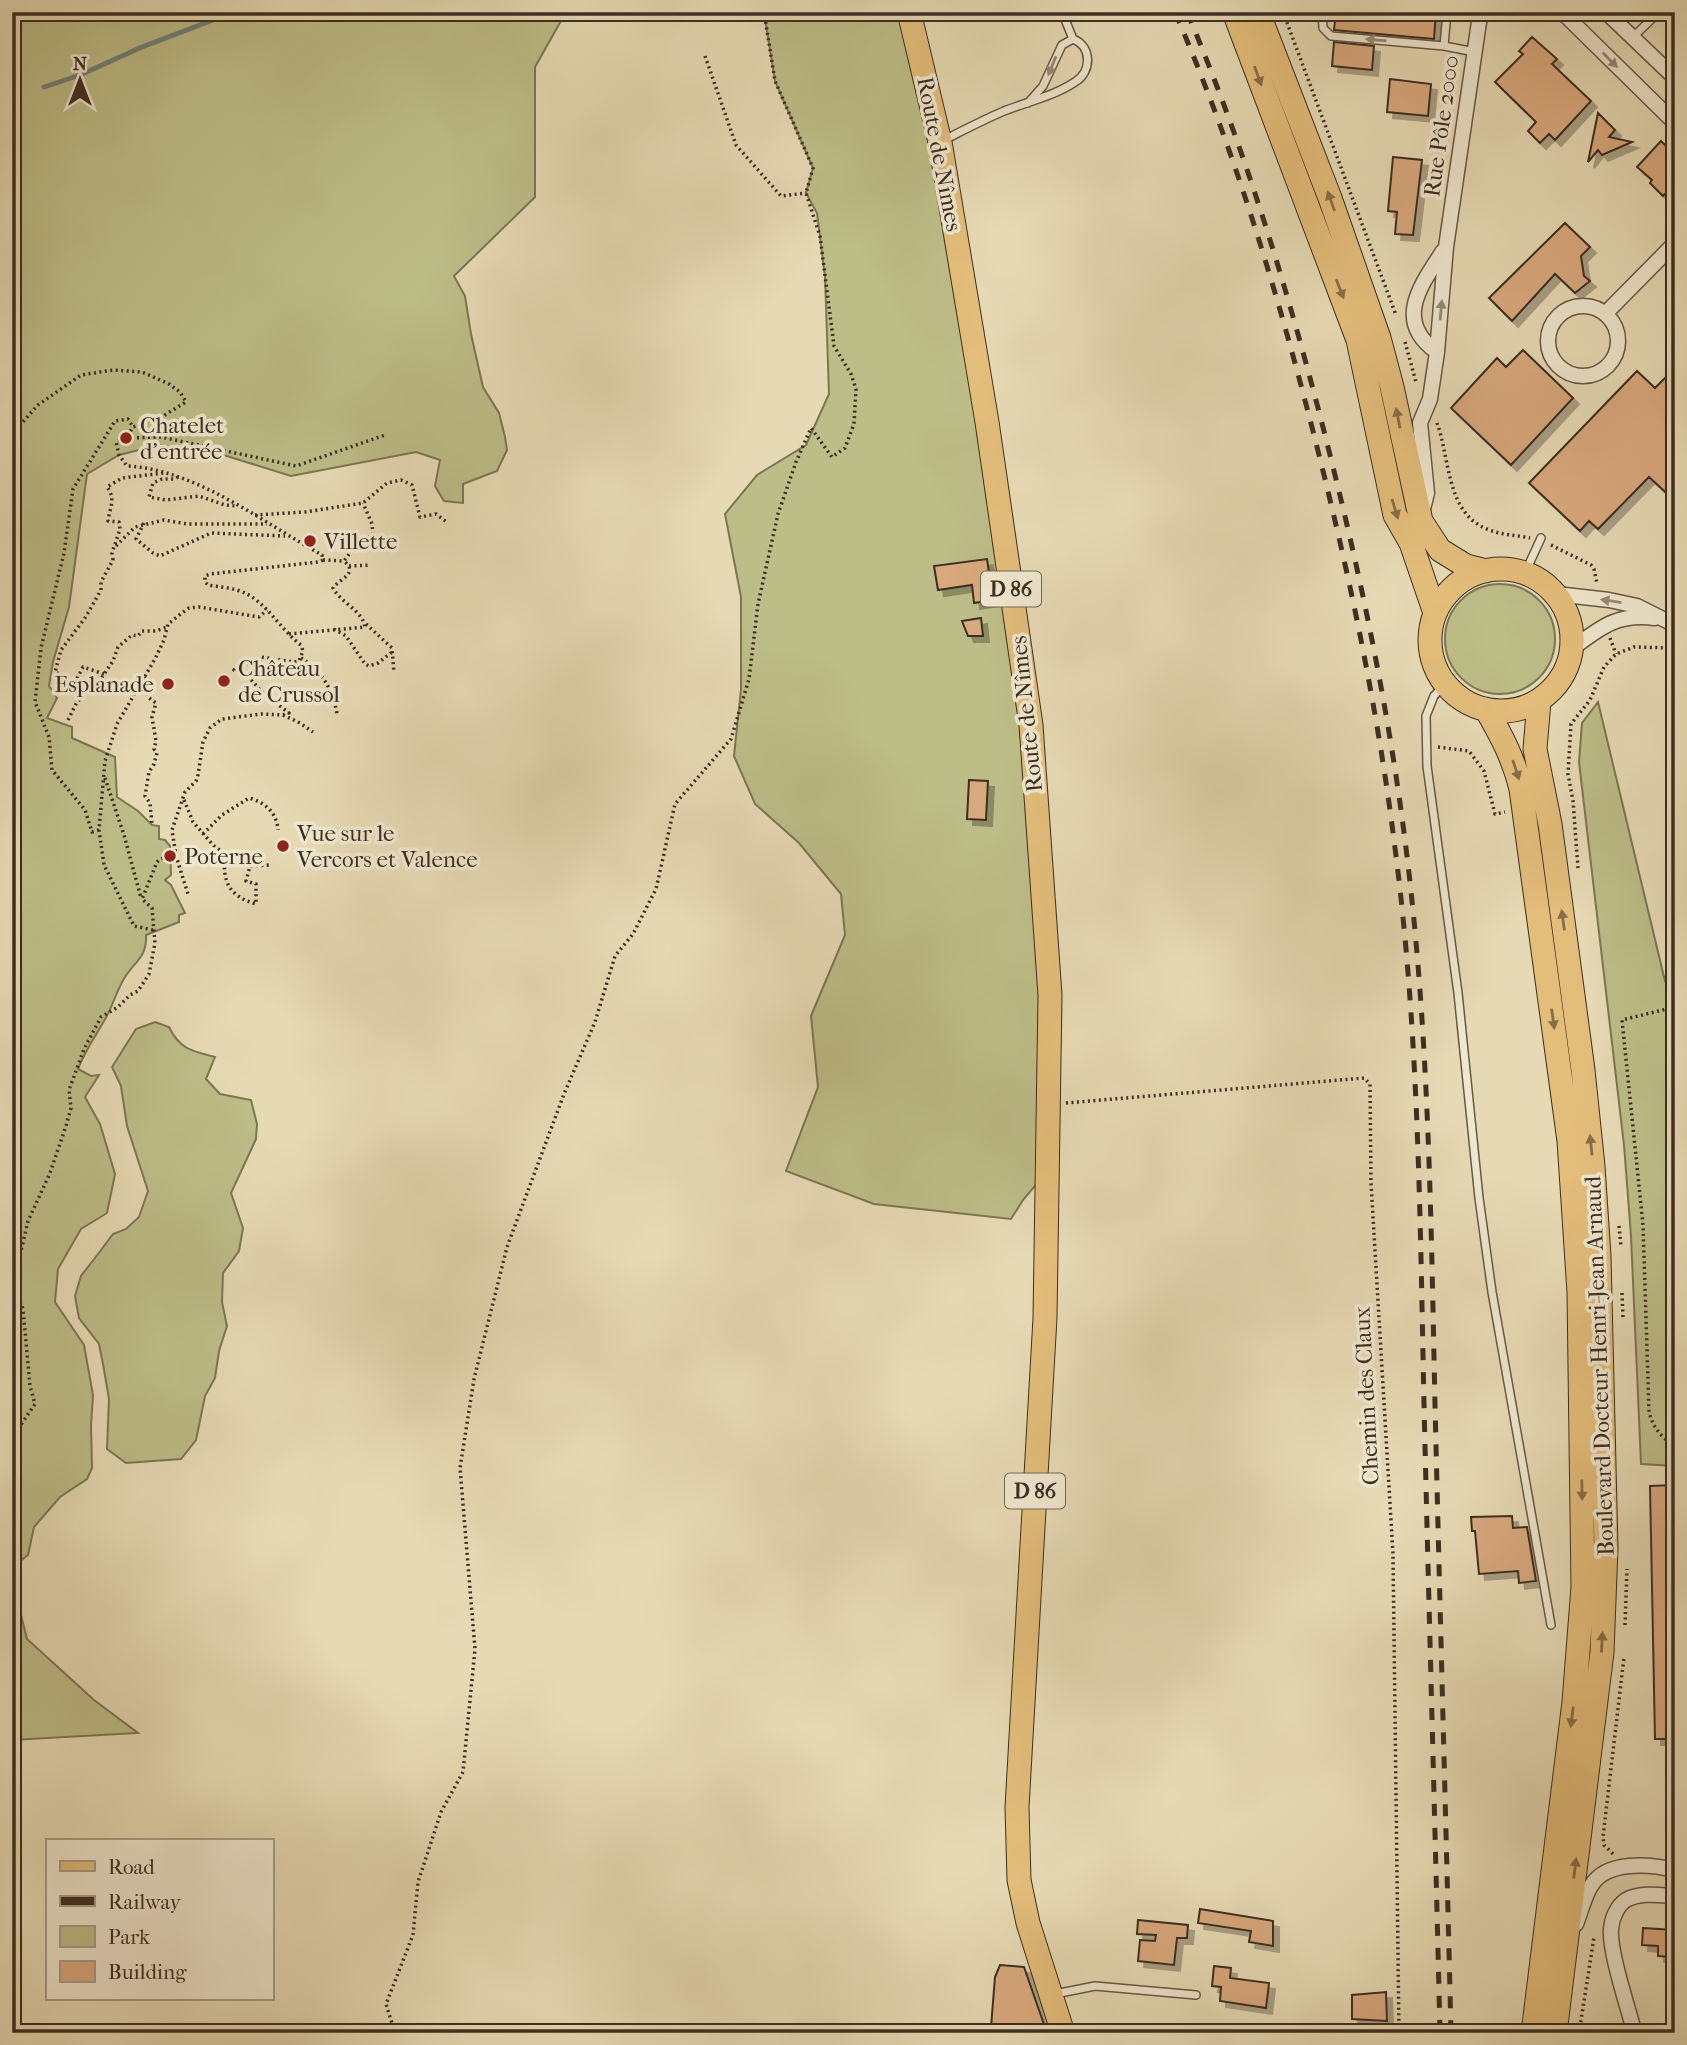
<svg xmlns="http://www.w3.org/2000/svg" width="1687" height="2045" font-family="'IM FELL French Canon',serif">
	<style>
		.green { fill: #bdbd87; stroke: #7c7654; stroke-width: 2 }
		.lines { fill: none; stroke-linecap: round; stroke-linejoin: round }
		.stream { stroke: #738278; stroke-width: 5 }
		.building { fill: #d9a97e; stroke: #3c2e22; stroke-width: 2; filter: url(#shadow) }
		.lane-casing { stroke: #665946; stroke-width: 10 }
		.street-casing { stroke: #665946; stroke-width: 17 }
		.primary-casing { stroke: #3c2e22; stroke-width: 25 }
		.path { stroke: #3c2e22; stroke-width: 3.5; stroke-dasharray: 2 3.5; stroke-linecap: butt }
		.lane { stroke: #efe7ce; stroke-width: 7 }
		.street { stroke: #efe7ce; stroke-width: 14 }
		.primary { stroke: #e3bd7a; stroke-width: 23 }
		.rail { stroke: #3c2e22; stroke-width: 5; stroke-dasharray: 12 12; stroke-linecap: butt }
		.oneway { fill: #968a78 }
		.oneway2 { fill: #876e4a }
		.poi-dot { fill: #8f2418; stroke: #efe7ce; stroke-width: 2.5 }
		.labels { text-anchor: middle; stroke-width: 7; stroke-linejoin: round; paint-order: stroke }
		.shield { fill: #efe7ce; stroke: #726656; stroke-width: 2 }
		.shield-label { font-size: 21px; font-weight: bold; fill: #3c2e22 }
		.street-label { font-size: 23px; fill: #3c2e22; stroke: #efe7ce }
		.poi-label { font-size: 23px; fill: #3c2e22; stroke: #efe7ce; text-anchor: start }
	</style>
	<defs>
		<filter id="shadow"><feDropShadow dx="6" dy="6" stdDeviation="0" flood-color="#0004"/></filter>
	</defs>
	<rect width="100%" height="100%" fill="#e6dab4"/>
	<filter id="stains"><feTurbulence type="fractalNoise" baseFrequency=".00286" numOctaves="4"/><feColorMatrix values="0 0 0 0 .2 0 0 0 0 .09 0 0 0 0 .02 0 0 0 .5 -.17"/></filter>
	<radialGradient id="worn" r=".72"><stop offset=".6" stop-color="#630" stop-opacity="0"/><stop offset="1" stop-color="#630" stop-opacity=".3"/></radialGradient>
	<path class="green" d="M12,12H566L535,67V197L454,276L465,296L471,334L483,387L499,413L505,437L507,450L497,471L463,484V503L444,501L435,486L440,460L416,452L291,476L217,453L159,445L119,455L87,474L69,607L53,662L49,686L57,698L47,718L72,727V738L115,757L117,797L138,811L152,825L159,826V839L165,840L170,846L171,875L165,880L171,885L185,913L179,915V922L146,935C147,957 136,960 125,977C116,991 113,1007 104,1021C95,1037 85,1051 78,1069L91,1076L99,1075L85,1097L100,1124L115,1174L107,1213L81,1229L58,1269L55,1302L84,1345L93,1395L91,1426L92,1468L87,1479L60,1497L34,1527L28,1555L18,1563L12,1575Z
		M764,12H909L1031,725L1045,1174L1023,1200L1011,1219L874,1204L786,1171L818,1087L811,1016L845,935L841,894L799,843L755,804L734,756L741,689V597L725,514L757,475L806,445L829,394L825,277L817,213L806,193L813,168L775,81Z
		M1445 639a55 55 0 1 1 110 0a55 55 0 1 1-110 0Z
		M1598,702L1665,981L1675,979V1466L1641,1464L1631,1236L1624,1145L1579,762L1582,723Z
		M155,1022L169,1027C180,1050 193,1051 215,1057L206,1079L220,1094L251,1100L257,1124L256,1139L231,1193L243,1228L239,1251L223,1273L222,1302L227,1326L219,1351L215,1378L205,1396L196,1440L181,1459L126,1463L107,1449L109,1399L103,1364L99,1344L79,1318L75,1296L81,1276L98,1254L113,1234L126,1229L139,1217L148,1191L127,1126L121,1086L112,1067L136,1029Z
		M12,1579L27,1639L94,1700L138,1733L12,1740Z"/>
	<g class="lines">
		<path class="stream" d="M44,87L80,75L142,47L234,12"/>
	</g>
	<path class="building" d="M1336,12H1436L1434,39L1334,30Z
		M1532,37L1557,59L1552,64L1591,101L1555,140L1549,134L1540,143L1528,131L1536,122L1495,82L1523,54L1519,51Z
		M1334,42L1374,46L1372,70L1332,66Z
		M1390,79L1431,84L1428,116L1387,112Z
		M1598,113L1615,130L1609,137L1632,142L1602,155L1598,150L1588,162Z
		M1661,141L1675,155V201L1666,193L1663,196L1650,183L1652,180L1637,167Z
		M1393,157L1422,160L1413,235L1395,234L1397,212L1388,211Z
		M1565,223L1590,247L1581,256L1584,276L1590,281L1575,293L1555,274L1512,321L1489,298Z
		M1523,350L1573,398L1511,465L1451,408L1497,358L1506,367Z
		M1675,368V501L1649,477L1598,529L1589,521L1580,531L1529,483L1637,371L1655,388Z
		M987,559L993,600L974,603L972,585L938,590L934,566Z
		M981,618L983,636H968L962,621Z
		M969,780L988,781L986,820L967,819Z
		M1675,1485V1739H1655L1650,1486Z
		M1512,1516L1513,1528L1527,1527L1536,1581L1519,1583L1518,1571L1479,1574L1475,1531H1472L1471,1517Z
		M1200,1909L1273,1921V1946L1249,1942L1251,1931L1198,1923Z
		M1138,1920L1188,1925L1187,1938H1177L1174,1965L1138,1961L1140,1940L1155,1941L1156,1935L1137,1934Z
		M1643,1928L1674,1930L1672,1957L1658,1956V1946L1642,1945Z
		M1000,1965L1024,1967L1047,2033H1011L1012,2025L991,2027L995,1977Z
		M1214,1966L1231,1968L1230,1978L1269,1983L1266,2008L1220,2001L1221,1987L1212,1986Z
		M1386,1992L1387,2021L1352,2019V1995Z"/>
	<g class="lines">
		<g class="lane-casing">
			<path id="lane" d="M1062,12L1073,39
				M1322,12L1323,28L1331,36L1444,46L1475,52
				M1633,37L1659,12
				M1444,46L1447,12
				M944,140C964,130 983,120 1004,111C1027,102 1054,96 1075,82C1092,72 1092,46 1073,39L1062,45L1043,86L1028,103
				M1525,573L1541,538
				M1445,684L1434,696L1426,716L1427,766L1458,993L1479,1198L1492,1292L1551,1625
				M1055,1994L1095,1986L1196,1995"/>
		</g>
		<g class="street-casing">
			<path id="street" d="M1562,12L1675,123
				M1606,12L1675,78
				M1548 341a35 35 0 1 1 70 0a35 35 0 1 1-70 0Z
				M1605,314L1675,243
				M1437,352C1393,321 1421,285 1443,251
				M1423,509L1427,493L1420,423L1430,399L1437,352L1446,247L1479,22L1482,12
				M1556,594L1609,600L1637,606L1675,625
				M1573,648C1601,627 1618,613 1655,618
				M1576,1924C1581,1912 1584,1897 1591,1886C1606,1860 1650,1864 1675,1870
				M1634,2031C1628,2007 1609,1951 1611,1929C1612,1918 1617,1906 1626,1900C1640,1892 1659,1895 1675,1896"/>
		</g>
		<g class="primary-casing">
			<path id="primary" d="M909,12L940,142L987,422L1031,725L1050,995L1045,1318L1017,1807L1019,1880L1028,1923L1063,2033
				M1234,12L1358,340L1395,515L1411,543L1435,613
				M1258,12L1330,198L1379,338L1392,387L1421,521L1440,550L1466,566L1486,571
				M1430 640a71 71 0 1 1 142 0a71 71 0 1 1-142 0Z
				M1539,701L1535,749L1550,824L1583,1070L1593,1166L1599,1256L1606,1548L1602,1652L1555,2033
				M1486,709C1501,735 1514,759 1521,789L1569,1141L1579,1292L1583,1587L1574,1702L1533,2033"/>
		</g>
		<path class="path" d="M1283,12L1396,315
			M705,56L736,145L781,196L806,193
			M1405,342L1416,382
			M1437,423C1450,458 1446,513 1487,529C1501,535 1515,535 1530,538
			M12,434L38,405L81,375L113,370L142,372L169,384L180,392L186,402L163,416L133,427L126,438L116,442L119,455L127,466C195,469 264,523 322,555L323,560L318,562L210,574L205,576V582L208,585C220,587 236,588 247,594C269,606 281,630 301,645L303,651L299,661L294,662L261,657L244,666H236L234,670L246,674L262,692L289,713L283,715L261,714L222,719L210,728L203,742L198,775L196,781L185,792L172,830L176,856L188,894
			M126,438L161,437L296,466L385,435
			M178,477L175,479H162L153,483L149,497L166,500L199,496L225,505L237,506
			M255,515L305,512L363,503L387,483L401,480L412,485L420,517L436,514L448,523
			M144,523L136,539L153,553L160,556L211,533L285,536
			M1551,545L1591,565L1594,569L1597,584
			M116,546L135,527L164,520L187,524H267
			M323,560L344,561L353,549L373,534L372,524L363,503
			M349,566L371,565
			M366,624L392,648L394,673
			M334,629L346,636L365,664L369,666L378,663L392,652
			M289,634L365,627C363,611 340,602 333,588C340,578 359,574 344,561
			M1610,638L1616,654
			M301,658C322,672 333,689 337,714
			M104,674L83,667L74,684L69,678L55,672L61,650L85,618L101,590V582L113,560L112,553L120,529L119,522L108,521C110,507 116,499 107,487L122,478L164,473
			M144,677L149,698L156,703L152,717L156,741L154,749L157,753L154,764L149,772L145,796L150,803L152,825
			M283,715L300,723L313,732
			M68,720L77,702L98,683L113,661L118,647L132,635L138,636L142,631H156L167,627
			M1438,747L1469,751L1484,771L1495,814L1505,812
			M105,778L124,835L141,898
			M184,800L193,822L214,846L225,854C222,882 229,896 256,904V884L246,881L250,866L271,865
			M99,830L92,832L85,810L52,770L49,737L35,702L41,648L64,553L73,489L115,421L128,419L133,427
			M203,834L222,815L249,798C265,802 277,813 278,830
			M1578,868L1573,801L1568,774L1571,724L1590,700L1604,667L1616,654L1634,647L1675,648
			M153,930L134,926L104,865L99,830L105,761L117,724L155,659L164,640L168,624L182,613L189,608L199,607L259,617L267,610
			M1675,1007L1622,1020L1643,1225L1649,1412C1653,1427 1661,1438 1675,1445
			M1066,1103L1364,1078L1370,1084L1371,1183L1393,1554L1399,2033
			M1619,1226L1621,1247
			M1622,1293L1623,1317
			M12,1444L20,1426L35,1404L30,1386L23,1309L16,1291L18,1264L28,1221L50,1173L66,1126L71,1108L69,1090L84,1049L101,1017L118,1007L130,995L138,991L149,974L155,943L152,908L142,899L157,862L160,859L170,856
			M1625,1625L1627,1569
			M1613,1854L1604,1845L1603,1837L1624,1657
			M395,2033L386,2004L413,1935L418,1882L441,1812L463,1772L475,1649L460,1468L474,1379L507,1247L564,1094L595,1022L615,956L633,934L656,889L675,804L731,739L749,679L758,604L778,514L796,462L811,428L832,457L845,448L854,424L856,389L851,374L834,346L820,236L806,193L813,168L775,81L764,12
			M1579,2033L1594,1937"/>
		<use href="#lane" class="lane"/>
		<use href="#street" class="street"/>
		<use href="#primary" class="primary"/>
		<path class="rail" d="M1175,12C1235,151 1279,297 1316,443C1350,577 1378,711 1395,848C1419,1032 1420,1219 1424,1404C1429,1613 1435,1823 1440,2033
			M1187,12C1246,151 1290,297 1327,443C1361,577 1389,711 1406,848C1429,1032 1431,1219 1435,1404C1440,1613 1446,1823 1451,2033"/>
	</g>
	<defs><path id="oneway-solid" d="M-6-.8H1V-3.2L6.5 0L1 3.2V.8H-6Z" transform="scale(1.75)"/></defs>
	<g class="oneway">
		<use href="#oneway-solid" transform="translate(1376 40) rotate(-175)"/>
		<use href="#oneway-solid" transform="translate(1610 60) rotate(45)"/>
		<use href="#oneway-solid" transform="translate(1052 66) rotate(112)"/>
		<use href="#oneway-solid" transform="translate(1441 310) rotate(-85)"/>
		<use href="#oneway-solid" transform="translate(1611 601) rotate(-171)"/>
	</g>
	<g class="oneway2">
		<use href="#oneway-solid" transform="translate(1258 76) rotate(70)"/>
		<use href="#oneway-solid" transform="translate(1331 201) rotate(-110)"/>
		<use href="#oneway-solid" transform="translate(1340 289) rotate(69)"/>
		<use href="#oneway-solid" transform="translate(1398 418) rotate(-101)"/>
		<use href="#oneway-solid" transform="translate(1395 509) rotate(73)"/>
		<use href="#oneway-solid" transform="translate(1516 770) rotate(72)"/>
		<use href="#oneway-solid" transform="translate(1563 920) rotate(-98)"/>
		<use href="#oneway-solid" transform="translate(1553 1019) rotate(82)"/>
		<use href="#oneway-solid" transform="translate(1591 1145) rotate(-96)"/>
		<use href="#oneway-solid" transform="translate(1582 1490) rotate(89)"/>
		<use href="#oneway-solid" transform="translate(1602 1642) rotate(-87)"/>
		<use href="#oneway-solid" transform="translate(1572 1717) rotate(97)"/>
		<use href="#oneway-solid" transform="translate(1575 1868) rotate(-83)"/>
	</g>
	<g class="poi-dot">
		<circle cx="126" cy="438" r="7"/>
		<circle cx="310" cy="541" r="7"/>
		<circle cx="224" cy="681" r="7"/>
		<circle cx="168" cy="684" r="7"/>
		<circle cx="283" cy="846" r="7"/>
		<circle cx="170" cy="856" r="7"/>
	</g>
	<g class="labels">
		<g class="shield">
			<rect x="981" y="571.5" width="60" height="35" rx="5"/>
			<rect x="1005" y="1473.5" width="60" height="35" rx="5"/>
		</g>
		<g class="shield-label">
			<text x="1011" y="596">D 86</text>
			<text x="1035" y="1498">D 86</text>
		</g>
		<g class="street-label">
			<text transform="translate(1441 126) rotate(-82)" y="8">Rue Pôle 2000</text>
			<text transform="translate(940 154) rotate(79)" y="8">Route de Nîmes</text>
			<text transform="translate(1026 714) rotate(-96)" y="8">Route de Nîmes</text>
			<text transform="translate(1599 1366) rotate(-92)" y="8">Boulevard Docteur Henri-Jean Arnaud</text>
			<text transform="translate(1366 1396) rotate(-93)" y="8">Chemin des Claux</text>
		</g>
		<g class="poi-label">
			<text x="140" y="433">Chatelet<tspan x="140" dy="26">d'entrée</tspan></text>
			<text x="324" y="549">Villette</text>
			<text x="238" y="676">Château<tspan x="238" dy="26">de Crussol</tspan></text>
			<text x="154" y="692" text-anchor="end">Esplanade</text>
			<text x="297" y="841">Vue sur le<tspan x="297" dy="26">Vercors et Valence</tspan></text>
			<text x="184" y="864">Poterne</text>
		</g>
	</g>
	<rect width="1687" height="2045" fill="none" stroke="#e6dab4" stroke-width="42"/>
	<rect x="14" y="14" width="1659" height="2017" fill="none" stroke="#3c2e22" stroke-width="3.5"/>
	<rect x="21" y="21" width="1645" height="2003" fill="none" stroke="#3c2e22" stroke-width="2"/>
	<rect x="46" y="1839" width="228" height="161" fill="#efe7ce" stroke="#a79d89" stroke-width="2"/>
	<rect x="60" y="1861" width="35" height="10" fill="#e3bd7a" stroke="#a79d89" stroke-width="2"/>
	<text x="108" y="1874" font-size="21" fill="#3c2e22">Road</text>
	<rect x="60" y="1896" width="35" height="10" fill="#3c2e22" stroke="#a79d89" stroke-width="2"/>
	<text x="108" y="1909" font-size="21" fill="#3c2e22">Railway</text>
	<rect x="60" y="1926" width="35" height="21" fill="#bdbd87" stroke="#a79d89" stroke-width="2"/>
	<text x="108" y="1944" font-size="21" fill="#3c2e22">Park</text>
	<rect x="60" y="1961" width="35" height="21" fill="#d9a97e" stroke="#a79d89" stroke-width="2"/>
	<text x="108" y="1979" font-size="21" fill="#3c2e22">Building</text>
	<g transform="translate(80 80)" stroke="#efe7ce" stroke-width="5" paint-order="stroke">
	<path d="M0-5L12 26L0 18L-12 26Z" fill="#3c2e22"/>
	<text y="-10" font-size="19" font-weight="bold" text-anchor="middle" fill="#3c2e22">N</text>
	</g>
	<rect width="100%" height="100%" filter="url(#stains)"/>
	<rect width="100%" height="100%" fill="url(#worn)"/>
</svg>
